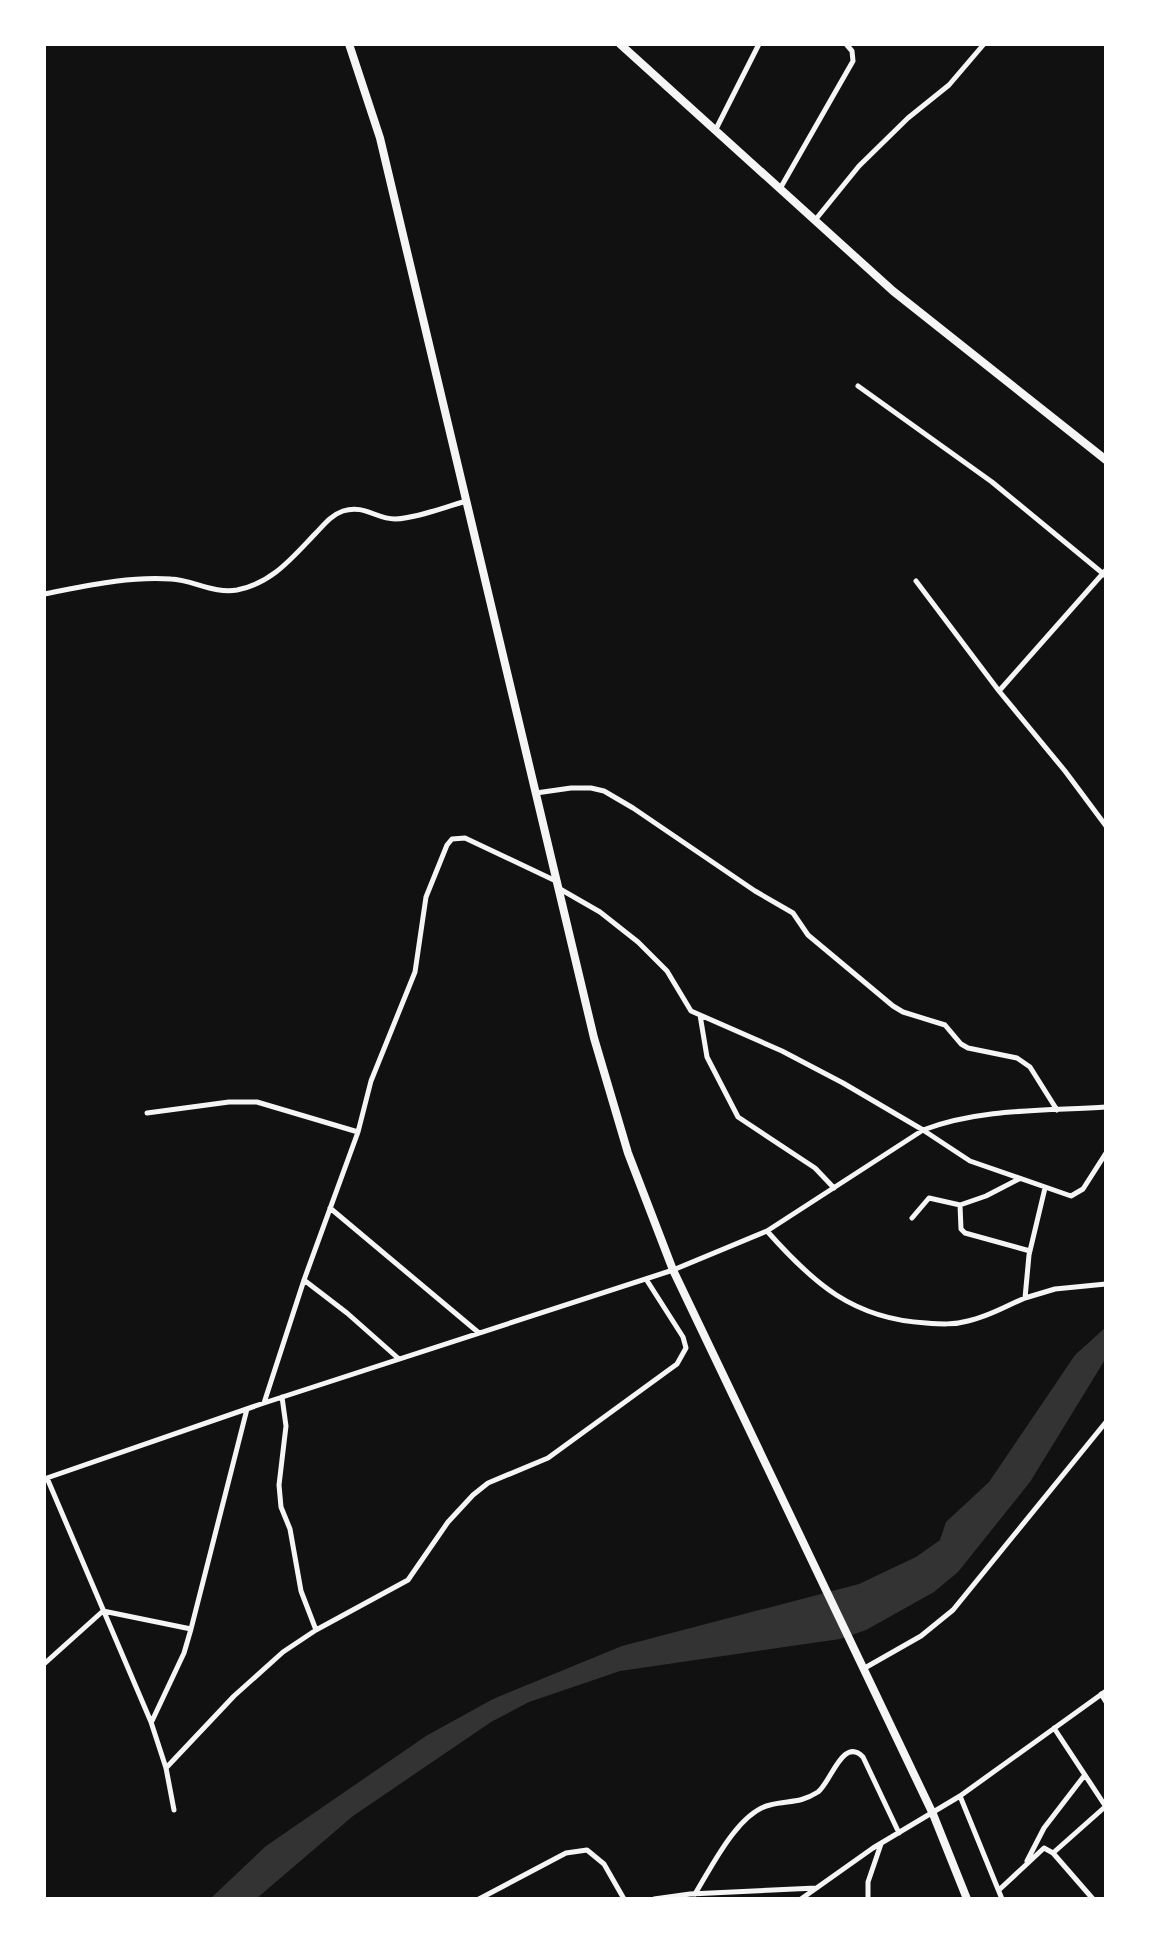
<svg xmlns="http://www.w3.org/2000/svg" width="1150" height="1943" font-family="Helvetica,sans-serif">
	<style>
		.water { fill: #333 }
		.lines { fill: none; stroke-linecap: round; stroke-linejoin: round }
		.minor { stroke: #f5f5f5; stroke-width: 5 }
		.primary { stroke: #f5f5f5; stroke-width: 8 }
		.trunk { stroke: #f5f5f5; stroke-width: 8 }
	</style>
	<rect width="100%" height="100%" fill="#111"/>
	<path class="water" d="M1106,1327V1358L1030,1482L958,1572L934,1592L866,1630L840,1639L620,1671L529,1702L491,1722L353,1816L256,1899H210L266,1846L426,1736L493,1699L622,1646L859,1584L916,1557L940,1540L946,1522L989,1482L1075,1355Z"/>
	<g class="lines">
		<path class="minor" d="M716,129L759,44
			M781,187L853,61L852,51L846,44
			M816,219L859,166L908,118L949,85L984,44
			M858,386L992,482L1106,576
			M916,581L999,691L1065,771L1106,826
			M44,594C86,586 128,576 171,579C193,580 214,594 237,590C272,583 291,559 315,534C323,526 331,515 343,511C364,504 376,519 395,519C418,518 444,507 467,501
			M999,691L1106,570
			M536,793L571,788H591L604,791L633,808L755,891L793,913L808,935L893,1006L903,1012L945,1025L961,1044L968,1048L1017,1058L1030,1067L1057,1110
			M560,889L600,912L638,942L667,971L691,1011L782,1051L843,1083L923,1130L970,1161L1071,1196L1083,1189L1106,1153
			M700,1015L707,1057L738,1117L815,1168L834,1188
			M147,1113L229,1102H257L358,1132
			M1045,1188L1029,1255L1025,1298L1055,1289L1106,1284
			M960,1205L961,1229L965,1233L1030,1251
			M330,1208L479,1333
			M912,1218L929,1198L960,1205L986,1196L1019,1179
			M767,1231C813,1283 853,1319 926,1323C940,1324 954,1325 968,1321C988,1317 1006,1306 1025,1298
			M304,1280L347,1313L399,1359
			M282,1397L286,1426L279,1485L281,1507L290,1529L301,1591L316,1630
			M264,1403L304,1280L358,1132L371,1081L415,972L426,897L447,845L452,839L465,838L558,882
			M47,1478L151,1722L166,1768L174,1810
			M44,1479L264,1403L673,1270L767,1231L923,1130C981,1108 1045,1111 1106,1107
			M44,1664L103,1611L191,1629
			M863,1669L921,1636L953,1610L1106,1422
			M1101,1694L1106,1702
			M152,1721L184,1653L191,1629L247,1409
			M1054,1728L1106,1807
			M166,1768L234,1696L283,1652L316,1630L408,1580L448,1522L473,1495L488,1483L548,1458L677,1364L686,1348L683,1337L646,1279
			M960,1796L1002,1899
			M1053,1853L1106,1806
			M1027,1861L1044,1828L1084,1776
			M1000,1889L1044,1848L1053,1853L1093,1899
			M695,1894C711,1868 738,1812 770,1805C789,1800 799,1804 818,1792C831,1782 843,1736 863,1757L899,1833
			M479,1899L566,1853L587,1850L604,1864L624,1899
			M654,1899L690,1894L816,1888
			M801,1899L873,1848L960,1796L1106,1691
			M868,1899V1882L881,1844"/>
		<path class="primary" d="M620,44L893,291L1106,460"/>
		<path class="trunk" d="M349,44L380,138L594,1038L628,1153L673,1270L933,1814L967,1899"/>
	</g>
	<rect width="1150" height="1943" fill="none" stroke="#ffffff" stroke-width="92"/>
</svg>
